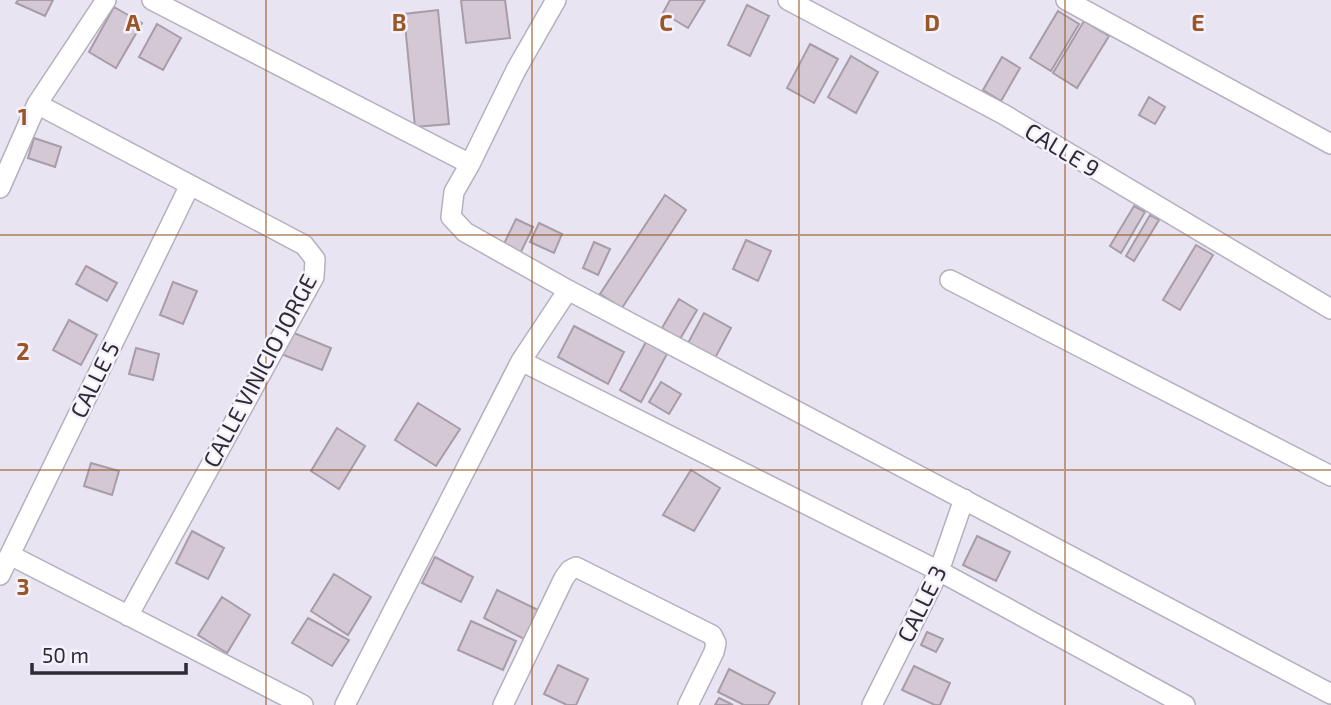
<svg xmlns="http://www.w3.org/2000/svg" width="1331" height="705" font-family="'Exo 2',sans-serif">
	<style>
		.building { fill: #d3c8d4; stroke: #a79ca7; stroke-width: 2 }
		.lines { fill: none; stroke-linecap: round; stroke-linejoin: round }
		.street-casing { stroke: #b5b0be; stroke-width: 22 }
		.street { stroke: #fff; stroke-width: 19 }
		.grid { fill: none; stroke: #995725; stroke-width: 2; stroke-opacity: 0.55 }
		.labels { text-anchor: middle; stroke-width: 5; stroke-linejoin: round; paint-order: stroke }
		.street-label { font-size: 23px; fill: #2e2c32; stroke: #f5f1fd }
		.grid-label { font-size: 23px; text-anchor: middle; font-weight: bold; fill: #995725; stroke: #f5f1fd; stroke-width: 5; stroke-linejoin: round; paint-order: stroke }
	</style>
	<rect width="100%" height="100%" fill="#e9e4f2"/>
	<path class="building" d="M18,0H53L45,16L16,3Z
		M461,0H505L510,38L466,43Z
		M670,0H705L688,28L663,13Z
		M747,5L769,16L750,56L728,45Z
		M114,7L142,23L116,68L89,52Z
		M438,10L449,124L415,127L404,14Z
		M1058,11L1079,24L1051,71L1030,58Z
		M1084,21L1109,36L1077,88L1053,73Z
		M157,24L181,38L163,70L139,57Z
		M810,44L838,59L814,103L787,88Z
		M851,56L878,72L856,113L828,97Z
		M1002,57L1020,68L1001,101L983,90Z
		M1149,97L1165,107L1155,124L1139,115Z
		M34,138L61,147L55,167L28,158Z
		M665,195L686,210L622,308L600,294Z
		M1134,206L1145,212L1121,253L1110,246Z
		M1150,215L1159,220L1134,261L1126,256Z
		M516,219L533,227L517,260L500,252Z
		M539,223L562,234L554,253L530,242Z
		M746,240L771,251L758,281L733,269Z
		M594,242L610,249L598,275L583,268Z
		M1196,245L1213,255L1180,310L1163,300Z
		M86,266L117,283L107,301L76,284Z
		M173,282L197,291L183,324L160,315Z
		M679,299L697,310L680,339L662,328Z
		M704,313L731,328L714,360L687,345Z
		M69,320L97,335L81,365L53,350Z
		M574,326L624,352L608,384L558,357Z
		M289,331L331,348L322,370L281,354Z
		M646,342L667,354L641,402L620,390Z
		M136,348L159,354L153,380L129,374Z
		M661,382L681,394L669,414L649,402Z
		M418,403L460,429L436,466L395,440Z
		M337,428L365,446L339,489L311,471Z
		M91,463L119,471L112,495L84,486Z
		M691,470L720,488L694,531L663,515Z
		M192,531L224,548L208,579L176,563Z
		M977,536L1010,552L996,581L963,565Z
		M435,557L473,577L461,602L422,583Z
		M334,574L371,597L348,635L311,611Z
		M497,590L538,610L524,639L484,618Z
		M222,597L250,615L227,653L198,635Z
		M308,618L349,640L332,666L292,643Z
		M471,621L516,641L503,670L458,650Z
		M927,632L943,639L936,652L921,645Z
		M558,665L588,679L576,705H567L544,694Z
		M914,666L950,683L940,705H935L902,690Z
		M729,669L775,693L768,705H744L718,692Z
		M719,698L733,705H715Z"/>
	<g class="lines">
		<g class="street-casing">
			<path id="street" d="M152,0L470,164
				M556,0L516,70L470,164L454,192L451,217L465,232L568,290L1331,694
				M788,0L1003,114L1331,309
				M1066,0L1331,144
				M37,104L304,245L315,259L314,277L128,616
				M0,188L37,104L106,0
				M950,280L1331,476
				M521,361L939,571L1185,705
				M10,555L303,705
				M0,575L190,185
				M345,705L521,361L568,290
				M503,705L564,578L570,570L576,567L712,635L716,643L714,652L688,705
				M872,705L939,571L964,499"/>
		</g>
		<use href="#street" class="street"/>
	</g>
	<path class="grid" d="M266,0V705M532,0V705M799,0V705M1065,0V705M0,235H1331M0,470H1331"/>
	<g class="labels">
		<g class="street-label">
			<text transform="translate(1062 150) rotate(31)" y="8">CALLE 9</text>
			<text transform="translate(260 371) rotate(-62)" y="8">CALLE VINICIO JORGE</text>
			<text transform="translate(95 380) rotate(-64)" y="8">CALLE 5</text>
			<text transform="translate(922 604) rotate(-64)" y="8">CALLE 3</text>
		</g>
	</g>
	<g class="grid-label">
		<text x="133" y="31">A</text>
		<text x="399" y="31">B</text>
		<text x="666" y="31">C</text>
		<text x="932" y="31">D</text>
		<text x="1198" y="31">E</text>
		<text x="23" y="125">1</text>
		<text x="23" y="360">2</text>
		<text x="23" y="595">3</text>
	</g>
	<path d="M32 663v10h154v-10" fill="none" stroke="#2e2c32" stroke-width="3.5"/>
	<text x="42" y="663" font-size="21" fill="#2e2c32" stroke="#f5f1fd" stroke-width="5" paint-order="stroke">50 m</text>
</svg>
